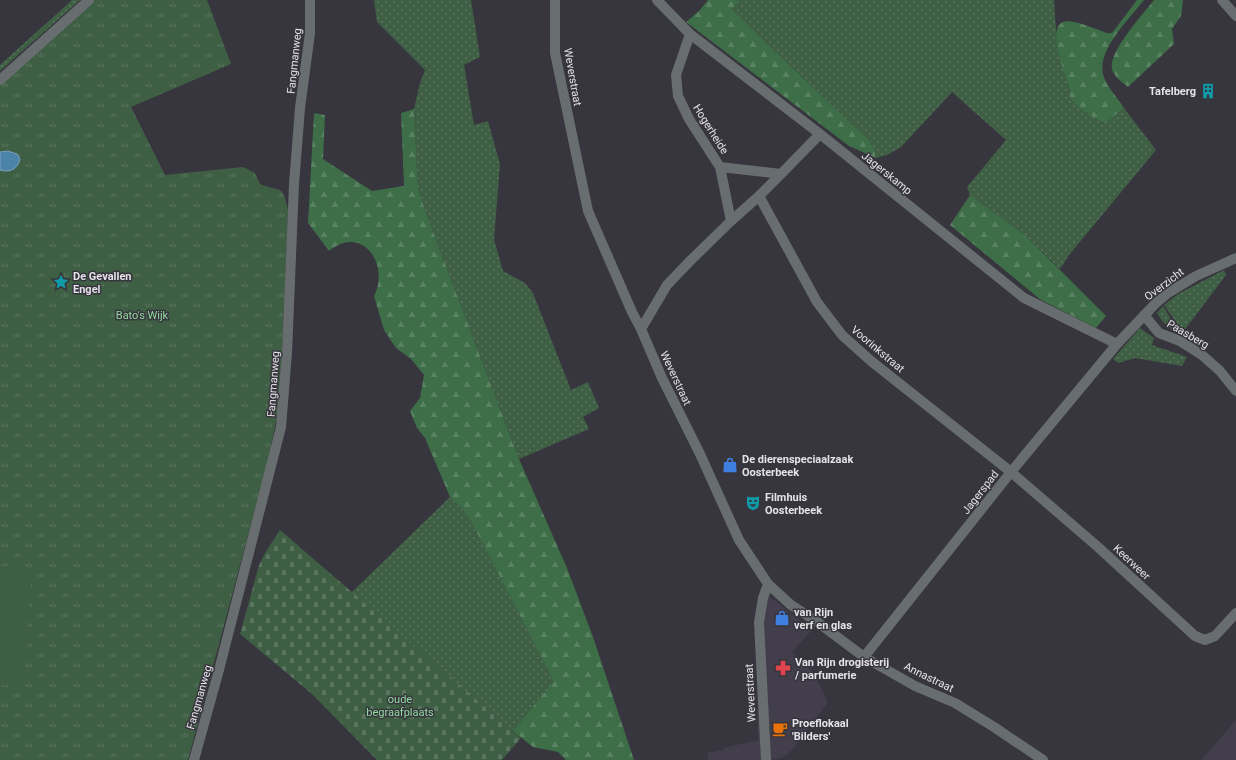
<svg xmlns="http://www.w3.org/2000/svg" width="1236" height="760" font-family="Roboto,sans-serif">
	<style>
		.built { fill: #423e4c }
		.grass { fill: url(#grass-dots) }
		.forest { fill: url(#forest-firs) }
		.cemetery { fill: url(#cemetery-stones) }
		.park { fill: url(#park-tufts) }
		.garden { fill: #3f5f45 }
		.water { fill: #4c83a8; stroke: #7aa0bb }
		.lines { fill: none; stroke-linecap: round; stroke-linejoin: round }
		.street { stroke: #686e6f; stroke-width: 10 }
		.labels { text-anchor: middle; stroke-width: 3; stroke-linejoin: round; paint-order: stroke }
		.street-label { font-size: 11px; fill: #e4e2e8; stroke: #37353d }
		.poi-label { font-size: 11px; font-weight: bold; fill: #e4e2e8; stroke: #37353d; text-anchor: start }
		.park-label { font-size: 11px; fill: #90da9e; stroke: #37353d }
	</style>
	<defs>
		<pattern id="grass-dots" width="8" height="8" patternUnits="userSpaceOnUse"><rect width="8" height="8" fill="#3f5f45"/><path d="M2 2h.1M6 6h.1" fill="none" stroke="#5b7660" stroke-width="1.8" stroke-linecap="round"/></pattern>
		<pattern id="forest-firs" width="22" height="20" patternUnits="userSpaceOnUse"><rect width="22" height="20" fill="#3d6e47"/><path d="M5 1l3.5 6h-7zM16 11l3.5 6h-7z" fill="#598262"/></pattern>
		<pattern id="cemetery-stones" width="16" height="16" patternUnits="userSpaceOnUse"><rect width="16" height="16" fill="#3f5f45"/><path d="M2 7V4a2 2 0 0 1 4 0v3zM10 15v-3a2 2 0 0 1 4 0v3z" fill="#5b7660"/></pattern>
		<pattern id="park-tufts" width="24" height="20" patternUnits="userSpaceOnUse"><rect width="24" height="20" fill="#3f5f45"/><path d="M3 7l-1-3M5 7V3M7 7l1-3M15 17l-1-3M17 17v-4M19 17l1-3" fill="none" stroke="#5b7660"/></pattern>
	</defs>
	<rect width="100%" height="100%" fill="#37353d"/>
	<path class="built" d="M764,592L812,630L792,652L814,674L828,702L792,750L782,758L770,760H708L707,753L723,750V748L758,740L756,619Z
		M1236,720V760H1201Z"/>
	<path class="grass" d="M72,0H80L0,71V65Z
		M374,0H471L480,57L464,65L474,125L488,121L500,164L494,239L503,271L525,283L533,293L571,390L588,382L599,408L583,417L589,429L519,459L426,213L418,188L414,109L420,83L425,70L377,22Z
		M740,0H1054L1057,45L1069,89L1070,97L1078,106L1097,120L1104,123L1124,108L1156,150L1069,255L1060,269L1025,235L970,195L967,187L1006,140L952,92L901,147L887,155L876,158L874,148L867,138L804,79L732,9Z
		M1224,270L1226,275L1183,332L1164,305L1178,294Z
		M1163,306L1181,335C1170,329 1163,324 1157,313Z
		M1140,328L1154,338L1152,345L1187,357L1182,366L1135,358L1118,363L1113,359Z
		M450,497L463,510L474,527L555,681L513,731L351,593Z"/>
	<path class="forest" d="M708,0H740L732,9L804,79L867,138L874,148L876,158L849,146L686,22L699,11Z
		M1137,0H1144C1130,18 1097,50 1103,74C1106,86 1117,97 1124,108L1105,123C1095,120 1075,106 1070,97C1069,95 1070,91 1069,88C1066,75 1046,29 1063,22C1072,18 1098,30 1107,33H1112Z
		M1154,0H1183L1181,16L1172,29L1174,44L1128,87C1122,82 1114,77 1112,69C1108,52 1144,13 1154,0Z
		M414,109L418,188L426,213L519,459L567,568L593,637L634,760H566L558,752L533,747L513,731L554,681L474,527L463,510L450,497L425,438L417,428L410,411L420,398L424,375L411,359L396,348L384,330L374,296C390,266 363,223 329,251L308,223L314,113L325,115L323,159L372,191L404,186L401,113Z
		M970,195L1025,235L1106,316L1096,328L1041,300L950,225Z"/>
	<path class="cemetery" d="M280,530L521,738L502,760H377L312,694L240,634L259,565L265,553Z"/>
	<path class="park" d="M93,0H207L231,64L131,107L165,175L243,167L255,173L260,184C282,193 282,183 288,210L282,353L278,412L267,464L188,760H0V84Z"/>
	<path class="garden" d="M0,566L31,567L25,686L0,685Z"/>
	<path class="water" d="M8,151L17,154L20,159C18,169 10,173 0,170V152Z"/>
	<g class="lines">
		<path class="street" d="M555,0V53L588,211L632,312L641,329L662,378L700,454L739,540L768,584L791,605L816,621L864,657L915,686L955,703L994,727L1043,760
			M657,0L690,34L820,134L1024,298L1117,344
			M1222,0L1236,16
			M0,80L89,0
			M720,167L781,174L820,134
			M781,174L759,196L817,302L842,335L871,361L1011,472L1098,547L1195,636L1205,640L1215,636L1236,613
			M731,221L759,196
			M1144,315L1159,333L1180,341L1202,355L1220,371L1236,391
			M641,329L667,285L690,261L731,221L720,167L689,119L678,96L676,75L690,34
			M864,657L1011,472L1117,344L1155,304L1168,293L1196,276L1236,258
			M194,760L219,670L281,427L287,353L294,184L300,108L310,33V0
			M766,760L759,622L763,598L768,584"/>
	</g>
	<defs>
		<g id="building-bare" transform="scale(1.2)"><path d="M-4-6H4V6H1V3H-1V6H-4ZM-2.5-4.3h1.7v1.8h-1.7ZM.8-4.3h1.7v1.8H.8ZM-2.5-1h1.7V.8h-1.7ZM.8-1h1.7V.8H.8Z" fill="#0f9aa8" stroke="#37353d" stroke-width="2.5" paint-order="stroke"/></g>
		<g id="sight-bare" transform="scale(1.2)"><path d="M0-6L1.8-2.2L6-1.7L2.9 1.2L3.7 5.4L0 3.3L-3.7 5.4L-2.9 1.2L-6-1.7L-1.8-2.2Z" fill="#0f9aa8" stroke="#37353d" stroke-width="2.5" paint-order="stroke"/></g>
		<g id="shop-bare" transform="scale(1.2)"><path d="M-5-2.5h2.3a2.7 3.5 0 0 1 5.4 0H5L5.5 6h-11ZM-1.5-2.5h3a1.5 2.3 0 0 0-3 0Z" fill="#3f7fe0" stroke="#37353d" stroke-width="2.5" paint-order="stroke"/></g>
		<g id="theatre-bare" transform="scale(1.2)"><path d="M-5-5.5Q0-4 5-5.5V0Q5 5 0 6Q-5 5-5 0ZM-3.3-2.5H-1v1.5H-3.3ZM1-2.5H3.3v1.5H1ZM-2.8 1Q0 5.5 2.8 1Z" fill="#0f9aa8" stroke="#37353d" stroke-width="2.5" paint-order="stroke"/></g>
		<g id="pharmacy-bare" transform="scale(1.2)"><path d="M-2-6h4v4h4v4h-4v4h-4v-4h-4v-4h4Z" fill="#e0444e" stroke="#37353d" stroke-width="2.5" paint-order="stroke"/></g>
		<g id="cafe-bare" transform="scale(1.2)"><path d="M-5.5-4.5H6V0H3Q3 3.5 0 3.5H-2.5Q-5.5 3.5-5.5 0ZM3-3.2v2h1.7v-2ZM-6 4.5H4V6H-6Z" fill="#e8710a" stroke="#37353d" stroke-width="2.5" paint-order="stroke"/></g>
	</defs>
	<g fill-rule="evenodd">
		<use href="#building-bare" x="1208" y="91"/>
		<use href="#sight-bare" x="61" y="282"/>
		<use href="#shop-bare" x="730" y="465"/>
		<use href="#theatre-bare" x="753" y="503"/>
		<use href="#shop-bare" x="782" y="618"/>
		<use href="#pharmacy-bare" x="783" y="668"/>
		<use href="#cafe-bare" x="780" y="729"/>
	</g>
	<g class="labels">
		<g class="street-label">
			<text transform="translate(294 61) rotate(-84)" y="4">Fangmanweg</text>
			<text transform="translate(573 77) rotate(80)" y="4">Weverstraat</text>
			<text transform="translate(711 129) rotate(58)" y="4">Hogerheide</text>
			<text transform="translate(887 173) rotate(39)" y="4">Jagerskamp</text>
			<text transform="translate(1164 284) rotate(-37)" y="4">Overzicht</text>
			<text transform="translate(1188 334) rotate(30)" y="4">Paasberg</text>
			<text transform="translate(878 349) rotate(40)" y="4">Voorinkstraat</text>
			<text transform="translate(676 378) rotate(65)" y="4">Weverstraat</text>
			<text transform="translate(273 384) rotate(-86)" y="4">Fangmanweg</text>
			<text transform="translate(980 492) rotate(-52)" y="4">Jagerspad</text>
			<text transform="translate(1132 562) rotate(43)" y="4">Keerweer</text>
			<text transform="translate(929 677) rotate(26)" y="4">Annastraat</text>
			<text transform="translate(750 693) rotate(-93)" y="4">Weverstraat</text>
			<text transform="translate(199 697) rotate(-74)" y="4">Fangmanweg</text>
		</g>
		<g class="poi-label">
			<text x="1196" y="95" text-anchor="end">Tafelberg</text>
			<text x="73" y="280">De Gevallen<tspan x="73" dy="13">Engel</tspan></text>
			<text x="742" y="463">De dierenspeciaalzaak<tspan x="742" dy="13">Oosterbeek</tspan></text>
			<text x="765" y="501">Filmhuis<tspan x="765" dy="13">Oosterbeek</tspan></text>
			<text x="794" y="616">van Rijn<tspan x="794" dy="13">verf en glas</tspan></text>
			<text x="795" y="666">Van Rijn drogisterij<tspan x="795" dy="13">/ parfumerie</tspan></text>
			<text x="792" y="727">Proeflokaal<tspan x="792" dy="13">'Bilders'</tspan></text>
		</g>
		<g class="park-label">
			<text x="142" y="319">Bato's Wijk</text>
			<text x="400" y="703">oude<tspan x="400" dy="13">begraafplaats</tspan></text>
		</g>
	</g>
</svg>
